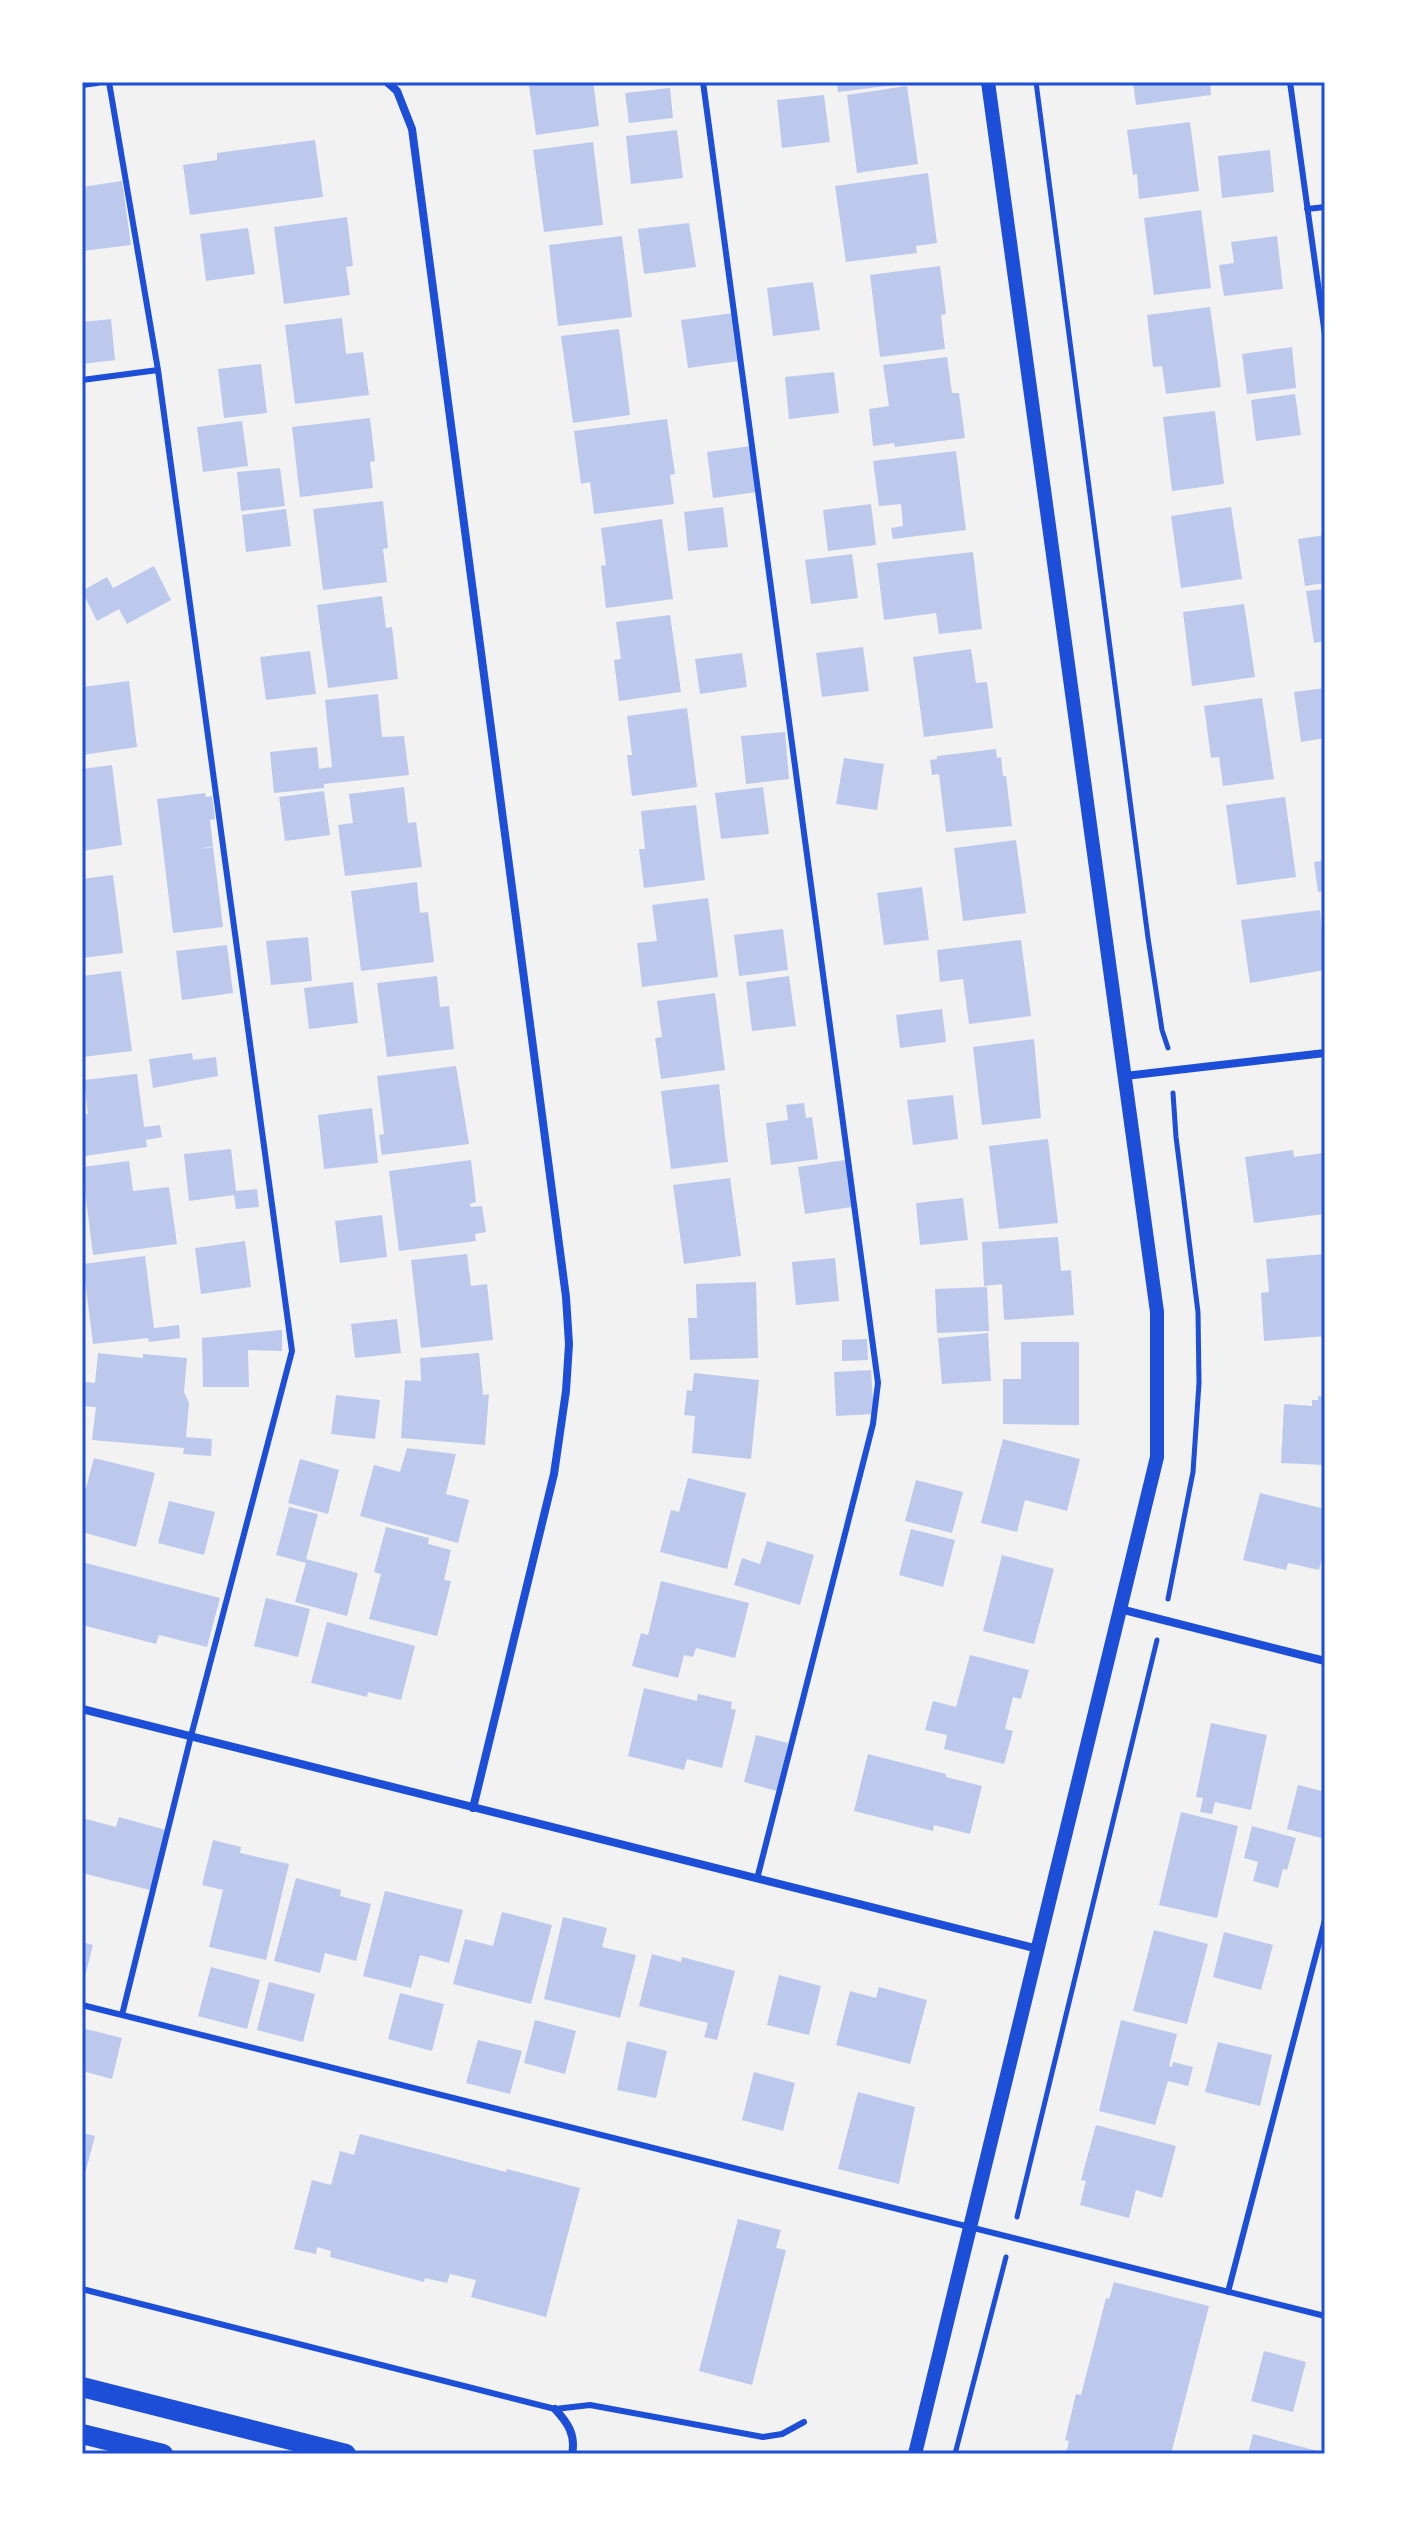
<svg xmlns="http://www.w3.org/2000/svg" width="1407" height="2536" font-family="'Titillium Web',sans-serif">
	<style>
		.building { fill: #bdc9ec }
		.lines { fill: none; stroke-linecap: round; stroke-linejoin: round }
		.path { stroke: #1d4ed8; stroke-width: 5 }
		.service { stroke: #1d4ed8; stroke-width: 6 }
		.minor { stroke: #1d4ed8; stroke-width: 8 }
		.tertiary { stroke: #1d4ed8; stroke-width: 14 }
		.primary { stroke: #1d4ed8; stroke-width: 20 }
		.neatline { fill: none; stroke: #1d4ed8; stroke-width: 3 }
	</style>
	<rect width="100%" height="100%" fill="#f2f2f2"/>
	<path class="building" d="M541,82H593L599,126L536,135L529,86L541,84Z
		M837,82H895V85L838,92Z
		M1133,82H1210L1211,95L1136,105Z
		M907,86L918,164L857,173L847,95Z
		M670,88L673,118L629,123L625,93Z
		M824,95L830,142L782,148L777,100Z
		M1190,122L1199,191L1139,199L1137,174L1133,175L1127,130Z
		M677,130L683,178L631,184L626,136Z
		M315,140L323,197L190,215L183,165L217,160V153Z
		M593,142L603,225L544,232L533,150Z
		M1270,150L1274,192L1222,198L1218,156Z
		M928,173L937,243L916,246L917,253L846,262L835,186Z
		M122,181L131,245L82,251V187Z
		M1201,210L1211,288L1154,295L1144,218Z
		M347,217L353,266L346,267L350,295L284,304L274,227Z
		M689,223L696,267L644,274L638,229Z
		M248,228L255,274L206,281L200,234Z
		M622,236L632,317L558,326L549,245Z
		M1277,236L1283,289L1224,296L1219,265L1234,263L1231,242Z
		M940,266L946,314L941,315L945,349L880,357L870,275Z
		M813,282L820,330L773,336L767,288Z
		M1210,307L1221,387L1166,394L1162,366L1153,367L1147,315Z
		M733,313L739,361L688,368L681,320Z
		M342,318L346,354L363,352L369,395L295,404L285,325Z
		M111,319L115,360L82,364V322Z
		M619,329L630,415L573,423L561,336Z
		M1292,347L1296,388L1247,394L1242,354Z
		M947,357L952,393H959L965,438L895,447L894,443L873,446L869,409L889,406L883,365Z
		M261,364L267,413L224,418L218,369Z
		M834,372L839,413L789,419L785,377Z
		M1295,394L1301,435L1256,441L1251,400Z
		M1215,411L1224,484L1172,491L1163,417Z
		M370,418L375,461L370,462L373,488L300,497L292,427Z
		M667,419L675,474L670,475L674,504L594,514L590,482L581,484L574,431Z
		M242,421L248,466L203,472L197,427Z
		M751,446L757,492L713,498L707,452Z
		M956,451L966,530L893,539L891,528L903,526L901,504L879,506L873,461Z
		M280,468L285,506L241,511L237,472Z
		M383,501L388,548L383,549L387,582L323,590L313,509Z
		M871,504L876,545L828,551L823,510Z
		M723,507L728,547L688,551L684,512Z
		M1231,507L1242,579L1181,588L1171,516Z
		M286,509L291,546L246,552L242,515Z
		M662,519L673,599L606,608L601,566L606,565L601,528Z
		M1325,535V583L1305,586L1298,539Z
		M973,552L982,629L939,634L936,613L884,620L877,563Z
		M852,554L858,598L811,604L805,560Z
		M154,566L171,600L127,624L119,609L97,621L82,591L107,577L113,588Z
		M1325,589V641L1314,643L1306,591Z
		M382,596L386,628L392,627L398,679L328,688L317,605Z
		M1244,604L1255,677L1192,686L1183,612Z
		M670,615L681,692L619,701L614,660L621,659L616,622Z
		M863,647L869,691L822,697L816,653Z
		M971,649L976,683L987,682L993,728L924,737L913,657Z
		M310,651L316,694L266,700L260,657Z
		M742,653L747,687L700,694L695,659Z
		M129,681L137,747L82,755V687Z
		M1325,688V738L1301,742L1294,692Z
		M378,694L382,737L404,736L409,775L324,784V788L274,793L270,752L317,747L319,769L332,767L325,700Z
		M1262,698L1274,779L1223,786L1219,757L1211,758L1204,706Z
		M687,708L697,787L632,796L627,755H632L627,716Z
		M785,732L789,779L746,784L741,736Z
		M996,749L997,758L1001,757L1003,776H1006L1012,826L946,832L939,774L932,775L930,760L937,759V756Z
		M844,758L884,764L877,810L836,804Z
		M112,765L122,845L82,851V769Z
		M404,787L408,823L416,822L422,867L345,876L338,825L353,823L349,794Z
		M763,787L769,834L721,839L715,793Z
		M324,791L330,835L285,841L279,797Z
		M205,793L206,797L212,796L215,819L210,820L213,846L200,849L213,847L223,927L173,933L157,799Z
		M1285,797L1296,877L1237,885L1226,805Z
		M696,805L705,880L644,888L639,849H645L641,811Z
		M1016,840L1026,913L963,921L954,848Z
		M1325,860V891L1318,892L1314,862Z
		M113,875L123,953L82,958V879Z
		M417,882L420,913L428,912L434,962L361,971L351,891Z
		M922,887L929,940L884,945L877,893Z
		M708,898L718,977L642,987L637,943L657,941L652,905Z
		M1320,910L1325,970L1250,983L1241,920Z
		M783,929L788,970L739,976L734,935Z
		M308,937L312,981L271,985L266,941Z
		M1021,940L1031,1016L969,1024L963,979L940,982L937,950Z
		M227,945L233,993L182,1000L176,951Z
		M121,971L132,1051L82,1057V976Z
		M437,976L440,1007L449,1006L454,1049L387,1057L377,983Z
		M789,976L796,1026L752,1031L746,982Z
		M353,982L358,1023L309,1029L304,988Z
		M715,993L725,1070L661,1079L655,1038L662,1037L657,1001Z
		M942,1009L946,1042L900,1048L896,1015Z
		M1034,1039L1041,1118L982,1125L973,1047Z
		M192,1053L193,1060L216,1057L218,1076L153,1088L149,1059Z
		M456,1066L469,1144L382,1155L379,1135L384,1134L377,1076Z
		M137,1074L144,1127L160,1125L162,1137L146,1140L147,1147L85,1156L82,1114H88L84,1080Z
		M719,1084L728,1162L671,1169L661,1091Z
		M953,1095L958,1139L913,1145L907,1100Z
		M804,1103L806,1118L812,1117L818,1159L771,1165L766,1123L788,1120L786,1105Z
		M372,1108L378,1163L324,1169L318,1115Z
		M1048,1139L1058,1223L999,1229L989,1146Z
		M231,1149L236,1191L257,1189L259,1207L236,1209L234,1195L189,1201L184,1154Z
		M1293,1150L1294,1157L1323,1153L1325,1214L1254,1223L1245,1157Z
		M471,1160L476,1202L470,1204L471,1207L482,1206L486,1232L475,1234L476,1241L399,1251L389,1171Z
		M845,1160L852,1207L805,1214L798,1167Z
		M129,1161L133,1191L169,1187L177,1244L93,1255L82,1167Z
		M730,1178L741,1256L684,1264L673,1185Z
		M963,1198L968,1240L920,1245L916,1203Z
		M382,1215L387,1257L340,1263L335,1221Z
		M1058,1237L1061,1271L1071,1270L1074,1315L1004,1320L1002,1284L984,1286L982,1242Z
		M245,1241L251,1287L201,1294L195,1248Z
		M467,1254L471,1286L487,1284L493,1340L421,1348L411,1260Z
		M1325,1254V1336L1264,1341L1261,1293L1269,1292L1266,1259Z
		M145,1256L154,1328L179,1325L180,1338L149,1342L148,1338L93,1344L83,1264Z
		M835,1258L839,1301L796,1305L792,1262Z
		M756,1282L758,1358L690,1360L688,1318H697L696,1284Z
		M987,1287L989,1331L937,1333L935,1289Z
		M397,1319L401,1353L355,1358L351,1324Z
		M282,1330V1351L248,1350L249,1387H203L202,1338Z
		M988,1333L991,1381L942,1384L938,1338Z
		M867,1339L868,1360L842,1361V1340Z
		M1021,1342H1079V1425L1003,1424V1379H1021Z
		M98,1353L143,1358V1354L187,1358L184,1392L189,1403L186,1437L212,1439L211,1456L183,1454L184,1448L92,1440L96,1407L83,1406L85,1382L95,1383Z
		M479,1353L483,1395L489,1394L485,1445L401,1438L405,1380L421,1381L420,1358Z
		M871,1370L874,1414L836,1416L834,1372Z
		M694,1373L759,1380L751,1459L692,1453L695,1416L684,1415L687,1390L692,1391Z
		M336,1395L380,1400L375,1439L331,1434Z
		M1318,1396L1325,1397V1465L1281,1463L1284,1404L1312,1406V1400H1318Z
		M1003,1439L1080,1459L1067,1511L1025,1500L1017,1532L981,1523Z
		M407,1448L456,1454L446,1494L469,1500L458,1543L360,1516L374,1465L400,1472Z
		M94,1458L155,1473L136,1547L82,1532V1487L86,1488Z
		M300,1459L339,1470L328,1514L288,1503Z
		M688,1478L746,1493L727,1569L660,1552L671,1510L679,1512Z
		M916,1480L963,1492L952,1533L905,1521Z
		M1260,1493L1325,1509V1546L1319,1570L1288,1563L1286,1570L1243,1560Z
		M169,1501L215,1512L204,1555L158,1543Z
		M289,1507L318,1514L306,1559L358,1573L347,1616L295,1602L306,1563L276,1555Z
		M386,1527L429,1538L428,1544L451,1550L444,1580L451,1581L437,1636L369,1619L381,1574L374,1572Z
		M911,1529L955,1540L943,1587L899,1575Z
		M767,1541L814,1555L800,1605L734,1585L742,1558L760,1564Z
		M1002,1555L1054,1569L1034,1644L983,1631Z
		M82,1562L220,1598L207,1647L159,1635L156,1644L82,1625Z
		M661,1581L749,1603L735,1658L696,1648L693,1657L684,1655L678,1678L632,1666L641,1633L648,1635Z
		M266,1598L310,1609L298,1657L254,1646Z
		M327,1622L415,1646L401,1700L368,1692L367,1697L311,1683Z
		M970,1655L1029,1670L1021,1699L1013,1697L1005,1729L1013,1731L1004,1764L944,1749L947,1735L925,1730L933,1701L956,1707Z
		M644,1688L697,1701L698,1694L732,1702L731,1709L736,1710L722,1768L687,1759L684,1770L628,1756Z
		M1211,1723L1267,1735L1251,1810L1215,1802L1212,1814L1200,1812L1203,1798L1196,1797Z
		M756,1735L788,1743L777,1791L744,1782Z
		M868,1754L946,1774V1777L982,1786L970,1834L934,1825L933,1831L854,1811Z
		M1298,1785L1325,1792V1839L1287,1829Z
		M1181,1812L1238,1826L1217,1918L1159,1905Z
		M119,1817L166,1830L150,1890L82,1873V1818L116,1827Z
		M1252,1826L1296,1838L1287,1870L1283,1869L1278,1888L1253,1881L1258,1862L1244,1858Z
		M213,1840L241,1847L240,1853L289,1864L266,1960L209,1947L223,1890L202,1885Z
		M296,1878L341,1890L340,1896L371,1904L356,1961L325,1953L320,1973L274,1961Z
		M385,1891L463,1910L449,1963L420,1955L411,1988L363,1976Z
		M502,1912L552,1925L531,2004L453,1984L465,1939L493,1946Z
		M563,1917L607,1928L602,1947L636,1955L620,2018L544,1999Z
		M1154,1930L1208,1944L1187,2024L1133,2011Z
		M1224,1932L1273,1945L1261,1990L1213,1977Z
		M82,1942L93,1945L83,1984H82Z
		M652,1954L681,1962L682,1957L735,1971L717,2040L704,2037L708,2023L639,2006Z
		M211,1967L260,1980L247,2029L198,2016Z
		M779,1975L821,1986L809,2035L767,2025Z
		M269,1982L315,1994L303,2042L257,2030Z
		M879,1987L927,2000L910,2064L836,2045L850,1991L876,1998Z
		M400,1993L444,2004L432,2051L388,2039Z
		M535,2020L576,2031L565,2074L524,2063Z
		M1121,2020L1177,2034L1169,2066L1172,2067L1173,2062L1193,2067L1188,2086L1168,2081L1155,2125L1099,2111Z
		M82,2028L122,2038L112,2079L82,2071Z
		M478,2040L522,2051L510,2094L466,2083Z
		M627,2041L667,2051L656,2098L617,2090Z
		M1218,2042L1272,2055L1260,2106L1205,2092Z
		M754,2072L795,2083L783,2131L742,2120Z
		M858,2092L915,2107L899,2184L838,2169Z
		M1096,2125L1176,2146L1162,2198L1136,2190L1129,2218L1080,2205L1086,2181L1081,2180Z
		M82,2133L95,2136L83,2181H82Z
		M360,2134L506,2172L507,2169L580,2188L546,2317L471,2297L476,2280L450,2274L447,2283L425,2278L424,2282L330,2257L331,2251L317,2247L316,2254L294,2249L312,2180L331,2185L340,2151L354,2155Z
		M738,2219L781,2230L776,2248L786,2250L752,2385L699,2371Z
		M1114,2282L1209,2306L1171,2454H1066L1069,2441L1065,2440L1076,2394L1081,2395L1106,2298L1109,2299Z
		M1264,2351L1306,2362L1293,2412L1251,2401Z
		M1253,2434L1325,2453V2454H1248Z"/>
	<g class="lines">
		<path class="path" d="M1036,82L1148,938L1162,1030L1168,1048
			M1168,1599L1193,1472L1199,1383L1198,1312L1176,1137L1173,1093
			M1017,2217L1157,1640
			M955,2454L1006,2257"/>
		<path class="service" d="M109,82L158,370L292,1351L191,1736L122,2015
			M703,82L878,1383L873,1424L757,1879
			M1290,82L1325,335
			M1307,209L1325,207
			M82,380L158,370
			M82,2005L1325,2316
			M82,2289L555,2409L590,2405L763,2437L782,2434L804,2422
			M1228,2292L1325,1920"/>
		<path class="minor" d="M387,82L397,91L412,129L566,1297L569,1344L566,1391L554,1474L473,1808
			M82,84L97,82
			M1125,1076L1325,1053
			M1120,1609L1325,1661
			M82,1709L1038,1949
			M555,2409C568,2423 576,2435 572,2454"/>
		<path class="tertiary" d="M915,2454L1157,1457V1312L988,82"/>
		<path class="primary" d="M82,2387L346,2454
			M82,2434L163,2454"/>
	</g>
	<rect width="1407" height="2536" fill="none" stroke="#ffffff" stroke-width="168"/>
	<rect x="84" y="84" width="1239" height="2368" class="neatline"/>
</svg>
